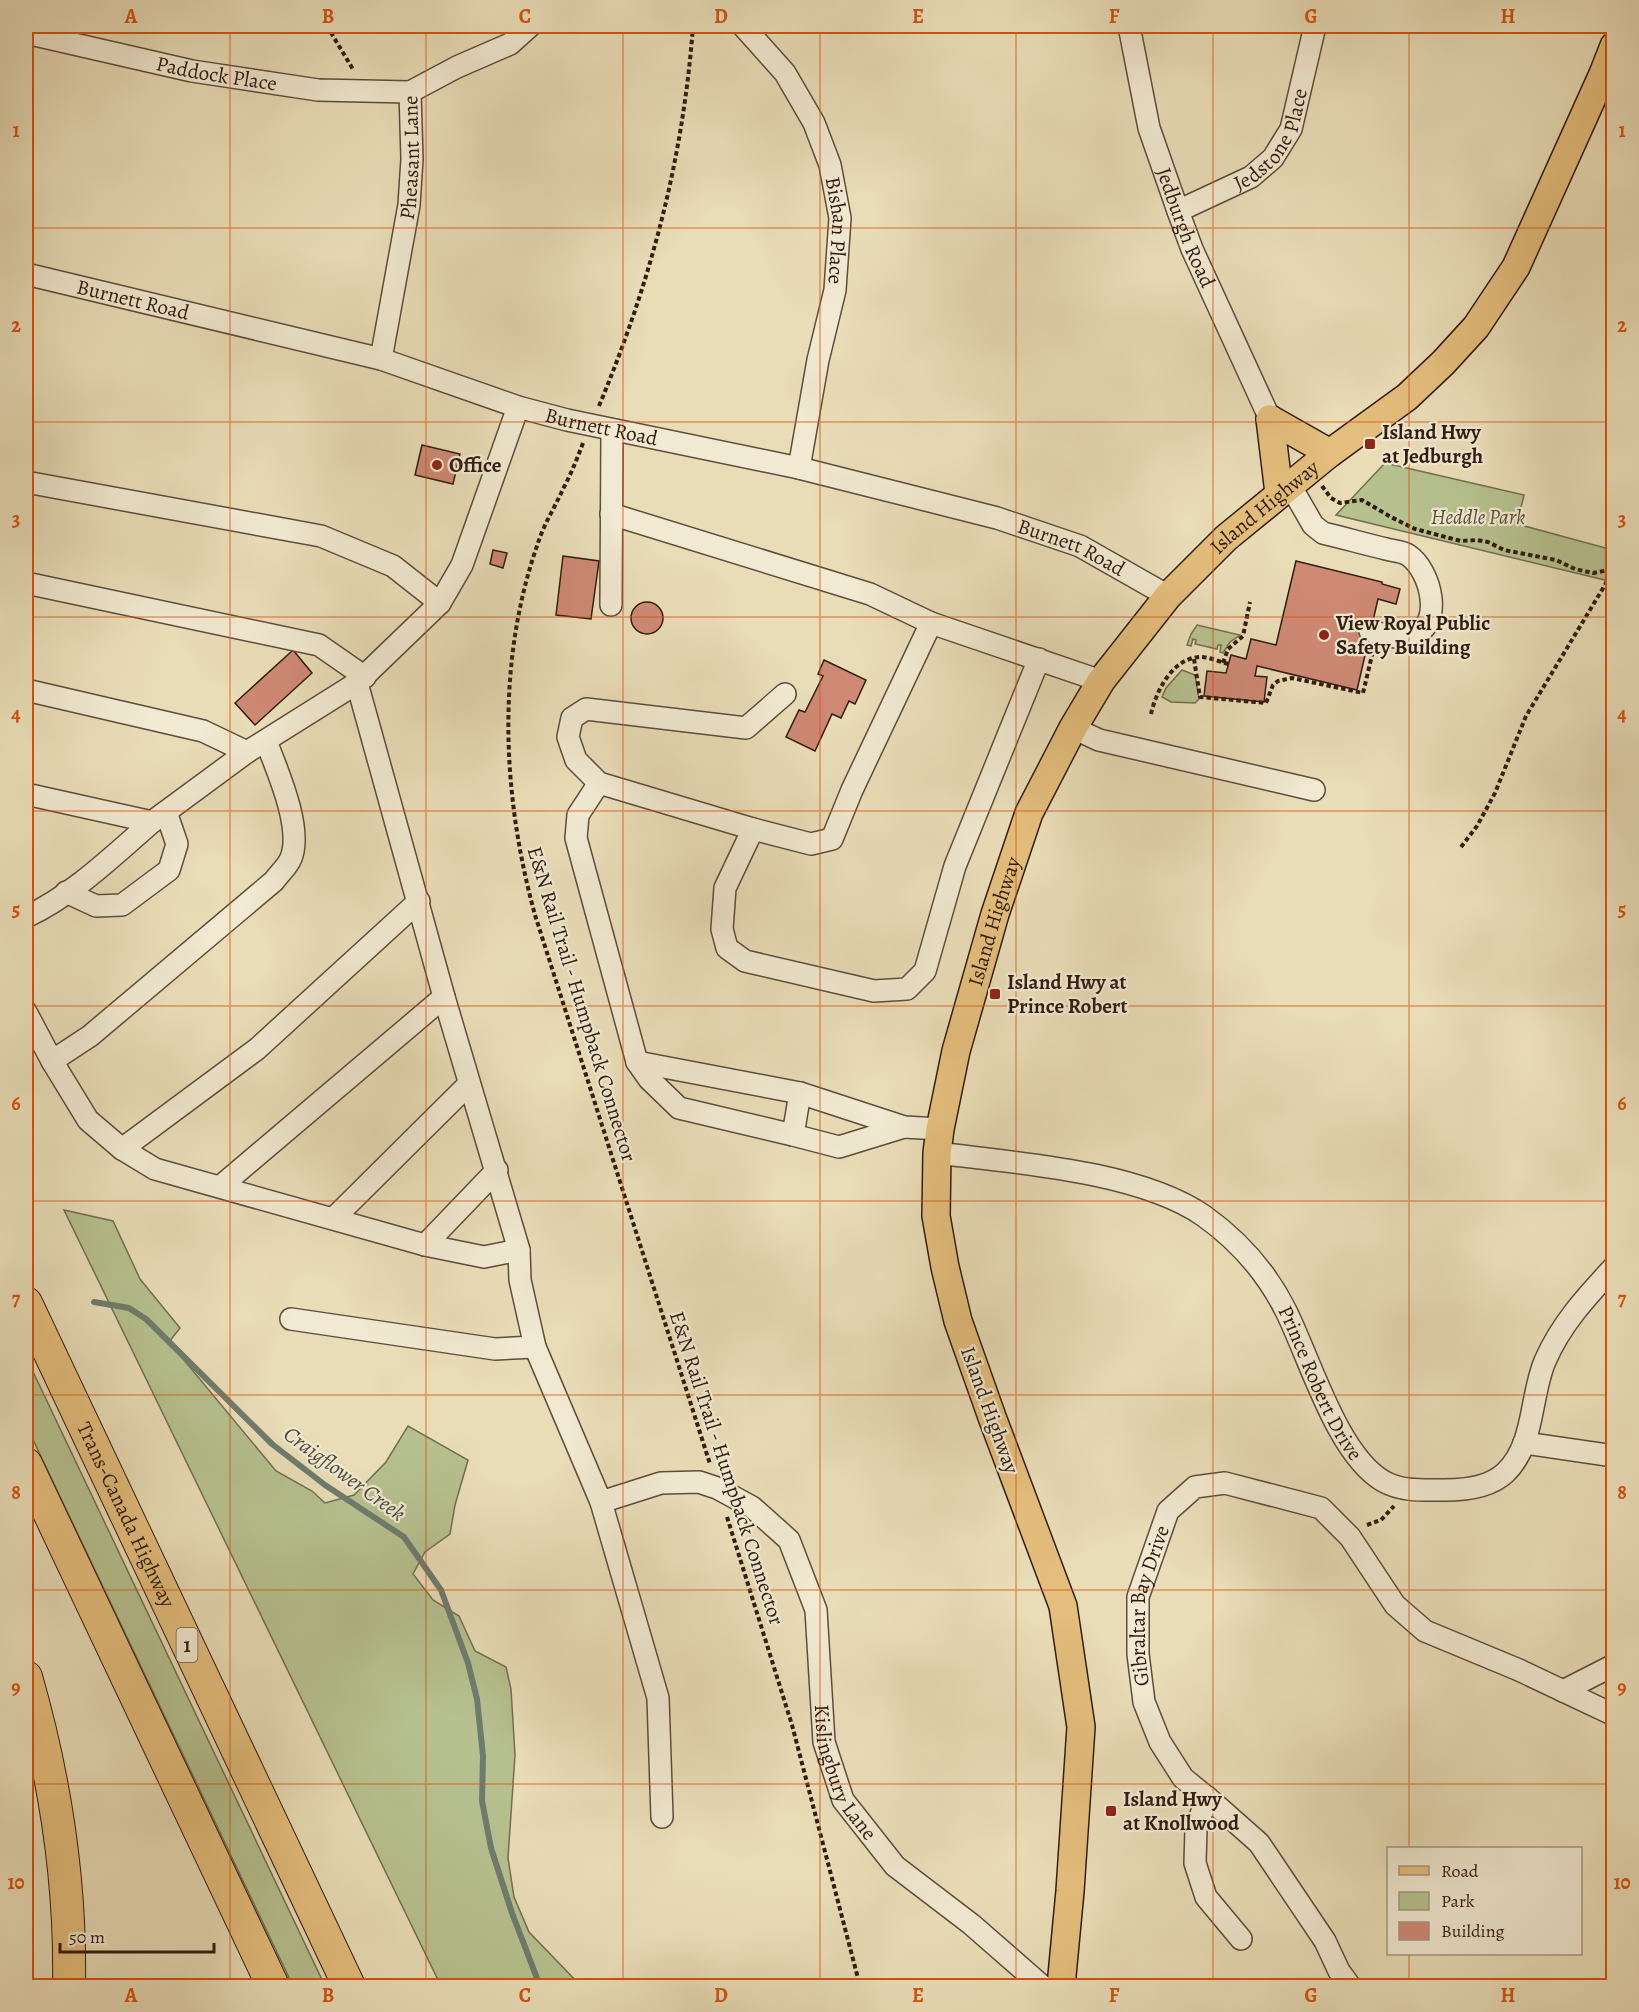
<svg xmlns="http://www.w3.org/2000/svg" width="1639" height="2012" font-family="Alegreya,serif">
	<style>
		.green { fill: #b6c18f; stroke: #736e50; stroke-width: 1.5 }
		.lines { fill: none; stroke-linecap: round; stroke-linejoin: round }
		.stream { stroke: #6e7c6f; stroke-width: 6 }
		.building { fill: #ce8975; stroke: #301c12; stroke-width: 1.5 }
		.minor-casing { stroke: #5e4c3c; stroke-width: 24 }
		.major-casing { stroke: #301c12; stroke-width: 30 }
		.highway-casing { stroke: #301c12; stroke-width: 34 }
		.path { stroke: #301c12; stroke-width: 4; stroke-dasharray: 4.5 3; stroke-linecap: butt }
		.minor { stroke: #f1e9d1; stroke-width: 21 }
		.major { stroke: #e4be7c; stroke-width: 27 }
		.highway { stroke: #e4be7c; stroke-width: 32 }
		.grid { fill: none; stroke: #d6530d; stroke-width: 1.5; stroke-opacity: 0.55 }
		.poi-dot { fill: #8f2418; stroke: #f1e9d1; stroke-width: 2 }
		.labels { text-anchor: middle; stroke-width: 4.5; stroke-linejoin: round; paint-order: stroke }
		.shield { fill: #f1e9d1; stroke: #6a5a4b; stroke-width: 1.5 }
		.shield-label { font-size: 20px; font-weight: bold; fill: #301c12 }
		.street-label { font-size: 21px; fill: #301c12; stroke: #f1e9d1 }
		.poi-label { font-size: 21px; font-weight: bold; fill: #301c12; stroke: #f1e9d1; text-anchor: start }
		.park-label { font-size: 21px; font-style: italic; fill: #584e38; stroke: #f1e9d1 }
		.water-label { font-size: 22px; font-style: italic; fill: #4f4c40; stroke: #f1e9d1 }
		.neatline { fill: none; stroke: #d6530d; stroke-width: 2 }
		.grid-label { font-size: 20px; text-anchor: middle; font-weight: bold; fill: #d6530d }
	</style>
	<rect width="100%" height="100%" fill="#e9ddb8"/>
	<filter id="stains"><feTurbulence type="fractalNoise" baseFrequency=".00333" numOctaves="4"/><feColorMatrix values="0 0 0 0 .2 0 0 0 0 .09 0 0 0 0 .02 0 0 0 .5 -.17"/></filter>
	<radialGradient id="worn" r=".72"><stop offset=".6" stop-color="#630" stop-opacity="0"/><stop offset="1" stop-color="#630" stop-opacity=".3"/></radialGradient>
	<path class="green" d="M1385,463L1524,495L1517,524L1613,550V582L1336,515Z
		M1197,625L1240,635L1230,642L1223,653L1220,652L1221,645H1218L1217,649L1195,644L1196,640L1193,639L1191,646L1187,645L1191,634Z
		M1182,670L1195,675L1199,699L1195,703L1171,702L1162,697L1166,688Z
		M64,1210L113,1221L140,1279L180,1328L169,1342L276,1471L312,1491L325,1503L354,1495L386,1462L408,1426L468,1460L455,1505L450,1534L425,1552L413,1574L433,1600L459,1616L475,1651L506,1667L511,1689L515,1755L508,1858L514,1897L529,1932L581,1986H441Z
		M26,1357L325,1986H293L26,1425Z"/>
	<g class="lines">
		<path class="stream" d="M94,1302L129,1308L146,1319L272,1444L325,1485L404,1537L441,1590L468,1663L477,1699L483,1756L482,1801L491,1848L512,1913L540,1986"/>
	</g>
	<path class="building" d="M422,445L460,454L453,484L415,475Z
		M493,550L507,553L503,568L490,564Z
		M563,556L599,561L591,619L556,615Z
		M1296,561L1382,582V584L1400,589L1396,604L1378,599L1357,690L1257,666L1255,676L1267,677L1264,702L1204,696L1207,671L1226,673L1231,655L1246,659L1251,639L1276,645Z
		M631 618a16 16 0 1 1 32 0a16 16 0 1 1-32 0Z
		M293,650L312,673L255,725L235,703Z
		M824,660L866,680L855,704L849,701L841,718L832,714L815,751L786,737L799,710L805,712L823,676L818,674Z"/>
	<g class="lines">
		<g class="minor-casing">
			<g id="minor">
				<path id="s1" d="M743,26L785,73L814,123L830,165L840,218L835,290L818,360L799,468"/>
				<path id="s2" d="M1129,26L1149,128L1178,211L1192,249L1270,419"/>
				<path id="s3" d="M26,33L192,71L318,90L410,92"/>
				<path id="s4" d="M1178,211L1251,177L1273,158L1291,129L1315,26"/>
				<path id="s5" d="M26,274L381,359L518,407L567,420L799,468L997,518L1080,546L1168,596"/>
				<path id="s6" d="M381,359L409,205L412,159L410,92L457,67L510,44L530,26"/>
				<path d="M26,482L321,536L393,566L440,603"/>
				<path d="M1290,485L1313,525L1323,533C1344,538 1365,544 1386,549C1393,551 1402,551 1408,555C1431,570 1445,626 1411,636C1398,640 1383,634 1370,631"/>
				<path d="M611,514L870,594L931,623L1101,681"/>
				<path d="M26,583L319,645L365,677"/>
				<path d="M611,605L612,430"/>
				<path d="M357,683L444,997L519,1250L520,1280L535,1347L601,1502L658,1698L662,1817"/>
				<path d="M26,690L203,731L247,752"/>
				<path d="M785,694L746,728L586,709L572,718L568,737L576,760L599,783L753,829L811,844L832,839L852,790L931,623"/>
				<path d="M1073,728L1099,740L1314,790"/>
				<path d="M599,783L578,815L576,838L637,1062L649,1079L679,1108L793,1135L839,1147L904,1127"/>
				<path d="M26,794L152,822L247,752L357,683L440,603L462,565L518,407"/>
				<path d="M753,829L725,888L722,929L727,948L745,961L874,991L907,989L925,971L955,866L1039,659"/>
				<path d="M66,892L96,906L122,905L169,870L177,844L166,812"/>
				<path d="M26,917C73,895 113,856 152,822"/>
				<path d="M26,1012L52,1061L88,1120L122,1149L155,1169L425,1245L484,1257L519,1250"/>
				<path d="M52,1061L90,1036L274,881C279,874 288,866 291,858C303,828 277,770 266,741"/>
				<path d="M637,1062L800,1093L904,1127L940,1129"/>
				<path d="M793,1135L800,1093"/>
				<path d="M122,1149L257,1049L419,901"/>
				<path id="s7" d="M937,1153C1016,1163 1139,1171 1204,1216C1239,1241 1267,1273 1286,1311C1310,1359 1337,1454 1383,1481C1402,1492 1425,1490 1445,1490C1464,1490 1490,1487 1505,1473C1535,1445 1530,1396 1545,1361C1561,1324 1587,1296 1614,1267"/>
				<path d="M221,1186L444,997"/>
				<path d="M334,1218L469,1084"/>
				<path d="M425,1245L497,1170"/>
				<path d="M291,1319L495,1349L535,1347"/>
				<path d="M1524,1443L1614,1456"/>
				<path id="s8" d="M601,1502L661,1483L699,1482L717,1488L752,1507L789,1540L816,1610L824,1742L843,1800L895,1866L971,1924L1042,1986"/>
				<path d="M1563,1691L1614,1665"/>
				<path d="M1207,1797L1196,1829L1195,1863L1206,1897L1241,1939"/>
				<path id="s9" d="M1350,1986L1339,1971L1325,1941L1259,1843L1215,1804L1183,1778L1160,1742L1144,1702L1138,1654V1597L1168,1511L1195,1487L1225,1483L1321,1508L1350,1537L1395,1605L1425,1631L1519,1670L1614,1715"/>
			</g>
		</g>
		<g class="major-casing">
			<g id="major">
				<path d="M1270,419L1279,493"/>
				<path d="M1270,419L1330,453"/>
				<path id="s10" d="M1061,1986L1070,1891L1081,1727L1063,1606L992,1417L958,1321L945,1267L936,1216L937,1153L940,1129L956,1051L995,914L1029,813L1073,728L1101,681L1168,596L1226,538L1330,453L1407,397L1443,363L1476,327L1516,267L1603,74L1614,46"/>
			</g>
		</g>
		<g class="highway-casing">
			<g id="highway">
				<path id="s11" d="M26,1303L349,1986"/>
				<path d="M26,1464L273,1986"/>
				<path d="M26,1677C55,1778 71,1882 69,1986"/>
			</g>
		</g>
		<path class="path" d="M327,26L354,71
			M599,406C651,281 683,160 693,26
			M583,443C577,459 571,474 563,489C555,507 544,524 538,543C496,662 502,795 535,915L710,1464
			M1322,486L1331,498L1340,503L1362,500L1391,517L1415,529L1461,541L1477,540L1488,542L1504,550L1556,560L1575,569L1593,573L1614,569
			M1194,659L1200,697L1266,703L1273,685L1278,681L1292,678L1363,693L1373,651
			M1223,663L1228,649L1243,636L1250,602
			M1151,714C1156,691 1173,657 1201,657C1209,657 1220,662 1229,664
			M1461,847L1477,826L1495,793L1526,716L1605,585L1612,570
			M727,1517L792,1725L860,1986
			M1367,1525L1381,1520L1394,1506"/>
		<use href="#minor" class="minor"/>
		<use href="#major" class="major"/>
		<use href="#highway" class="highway"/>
	</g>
	<path class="grid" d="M230,26V1986M426,26V1986M623,26V1986M820,26V1986M1016,26V1986M1213,26V1986M1409,26V1848M26,228H1614M26,422H1614M26,617H1614M26,811H1614M26,1006H1614M26,1201H1614M26,1395H1614M26,1590H1614M26,1784H1614M1409,1954V1986"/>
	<g class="poi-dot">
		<rect x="1364" y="438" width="12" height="12" rx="3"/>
		<circle cx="437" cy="465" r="6"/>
		<circle cx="1324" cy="635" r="6"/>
		<rect x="989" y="988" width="12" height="12" rx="3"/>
		<rect x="1105" y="1805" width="12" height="12" rx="3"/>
	</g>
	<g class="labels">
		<rect class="shield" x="176.5" y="1628" width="21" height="34" rx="4.5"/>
		<g class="shield-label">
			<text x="187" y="1652">1</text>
		</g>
		<g class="street-label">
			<text dy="7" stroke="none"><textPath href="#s3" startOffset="195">Paddock Place</textPath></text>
			<text dy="7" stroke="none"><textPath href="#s4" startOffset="124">Jedstone Place</textPath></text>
			<text dy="7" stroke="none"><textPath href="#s6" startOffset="204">Pheasant Lane</textPath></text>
			<text dy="7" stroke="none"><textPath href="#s2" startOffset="210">Jedburgh Road</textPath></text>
			<text dy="7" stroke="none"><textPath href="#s1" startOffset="232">Bishan Place</textPath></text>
			<text dy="7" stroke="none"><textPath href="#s5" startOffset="110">Burnett Road</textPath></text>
			<text dy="7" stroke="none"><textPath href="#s5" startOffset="596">Burnett Road</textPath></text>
			<text dy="7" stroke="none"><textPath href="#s10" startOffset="1599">Island Highway</textPath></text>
			<text dy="7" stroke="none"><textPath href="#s5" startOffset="1082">Burnett Road</textPath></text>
			<text dy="7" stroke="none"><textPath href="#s10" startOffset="1095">Island Highway</textPath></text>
			<text transform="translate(582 1004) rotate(73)" y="7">E&amp;N Rail Trail - Humpback Connector</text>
			<text dy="7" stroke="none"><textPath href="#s7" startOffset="483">Prince Robert Drive</textPath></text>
			<text transform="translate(990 1410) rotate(70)" y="7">Island Highway</text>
			<text transform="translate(727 1468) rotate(72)" y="7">E&amp;N Rail Trail - Humpback Connector</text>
			<text dy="7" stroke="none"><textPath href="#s11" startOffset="234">Trans-Canada Highway</textPath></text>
			<text dy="7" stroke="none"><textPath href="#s9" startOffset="454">Gibraltar Bay Drive</textPath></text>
			<text dy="7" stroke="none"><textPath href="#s8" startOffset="452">Kislingbury Lane</textPath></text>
		</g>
		<g class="poi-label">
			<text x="1382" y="439">Island Hwy<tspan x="1382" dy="24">at Jedburgh</tspan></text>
			<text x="449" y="472">Office</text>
			<text x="1336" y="630">View Royal Public<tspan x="1336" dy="24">Safety Building</tspan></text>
			<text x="1007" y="989">Island Hwy at<tspan x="1007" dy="24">Prince Robert</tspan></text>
			<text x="1123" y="1806">Island Hwy<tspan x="1123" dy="24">at Knollwood</tspan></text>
		</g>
		<g class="park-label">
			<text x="1478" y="524">Heddle Park</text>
		</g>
		<g class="water-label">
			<text transform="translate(345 1473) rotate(36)" y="8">Craigflower Creek</text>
		</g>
	</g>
	<rect width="1639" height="2012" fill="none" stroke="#e9ddb8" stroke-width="66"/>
	<rect x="1387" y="1847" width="195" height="108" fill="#f1e9d1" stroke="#a49785" stroke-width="1.5"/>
	<rect x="1399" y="1866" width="30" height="9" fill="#e4be7c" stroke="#a49785" stroke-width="1.5"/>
	<text x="1441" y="1877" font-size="18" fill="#301c12">Road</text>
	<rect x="1399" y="1892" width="30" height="18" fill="#b6c18f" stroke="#a49785" stroke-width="1.5"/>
	<text x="1441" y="1907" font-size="18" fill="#301c12">Park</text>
	<rect x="1399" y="1922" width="30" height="18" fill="#ce8975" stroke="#a49785" stroke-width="1.5"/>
	<text x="1441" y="1937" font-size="18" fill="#301c12">Building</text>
	<path d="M60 1943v9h154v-9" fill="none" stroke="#301c12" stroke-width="3"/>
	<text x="69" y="1943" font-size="18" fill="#301c12" stroke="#f1e9d1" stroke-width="4.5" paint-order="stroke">50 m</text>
	<rect x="33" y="33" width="1573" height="1946" class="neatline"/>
	<g class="grid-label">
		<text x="131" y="23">A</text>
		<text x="328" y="23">B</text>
		<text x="525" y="23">C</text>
		<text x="721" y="23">D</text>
		<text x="918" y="23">E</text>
		<text x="1114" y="23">F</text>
		<text x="1311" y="23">G</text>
		<text x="1508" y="23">H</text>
		<text x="16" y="137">1</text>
		<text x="1622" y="137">1</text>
		<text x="16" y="332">2</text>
		<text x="1622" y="332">2</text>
		<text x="16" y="526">3</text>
		<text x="1622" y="526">3</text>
		<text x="16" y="721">4</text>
		<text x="1622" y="721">4</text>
		<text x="16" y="916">5</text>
		<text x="1622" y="916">5</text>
		<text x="16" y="1110">6</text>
		<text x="1622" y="1110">6</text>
		<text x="16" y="1305">7</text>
		<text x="1622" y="1305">7</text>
		<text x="16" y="1499">8</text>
		<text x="1622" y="1499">8</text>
		<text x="16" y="1694">9</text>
		<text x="1622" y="1694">9</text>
		<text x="16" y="1889">10</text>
		<text x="1622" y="1889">10</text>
		<text x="131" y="2002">A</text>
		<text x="328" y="2002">B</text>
		<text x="525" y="2002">C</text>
		<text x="721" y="2002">D</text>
		<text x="918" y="2002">E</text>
		<text x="1114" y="2002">F</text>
		<text x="1311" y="2002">G</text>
		<text x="1508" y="2002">H</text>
	</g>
	<rect width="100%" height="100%" filter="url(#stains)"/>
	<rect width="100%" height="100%" fill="url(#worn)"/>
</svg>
